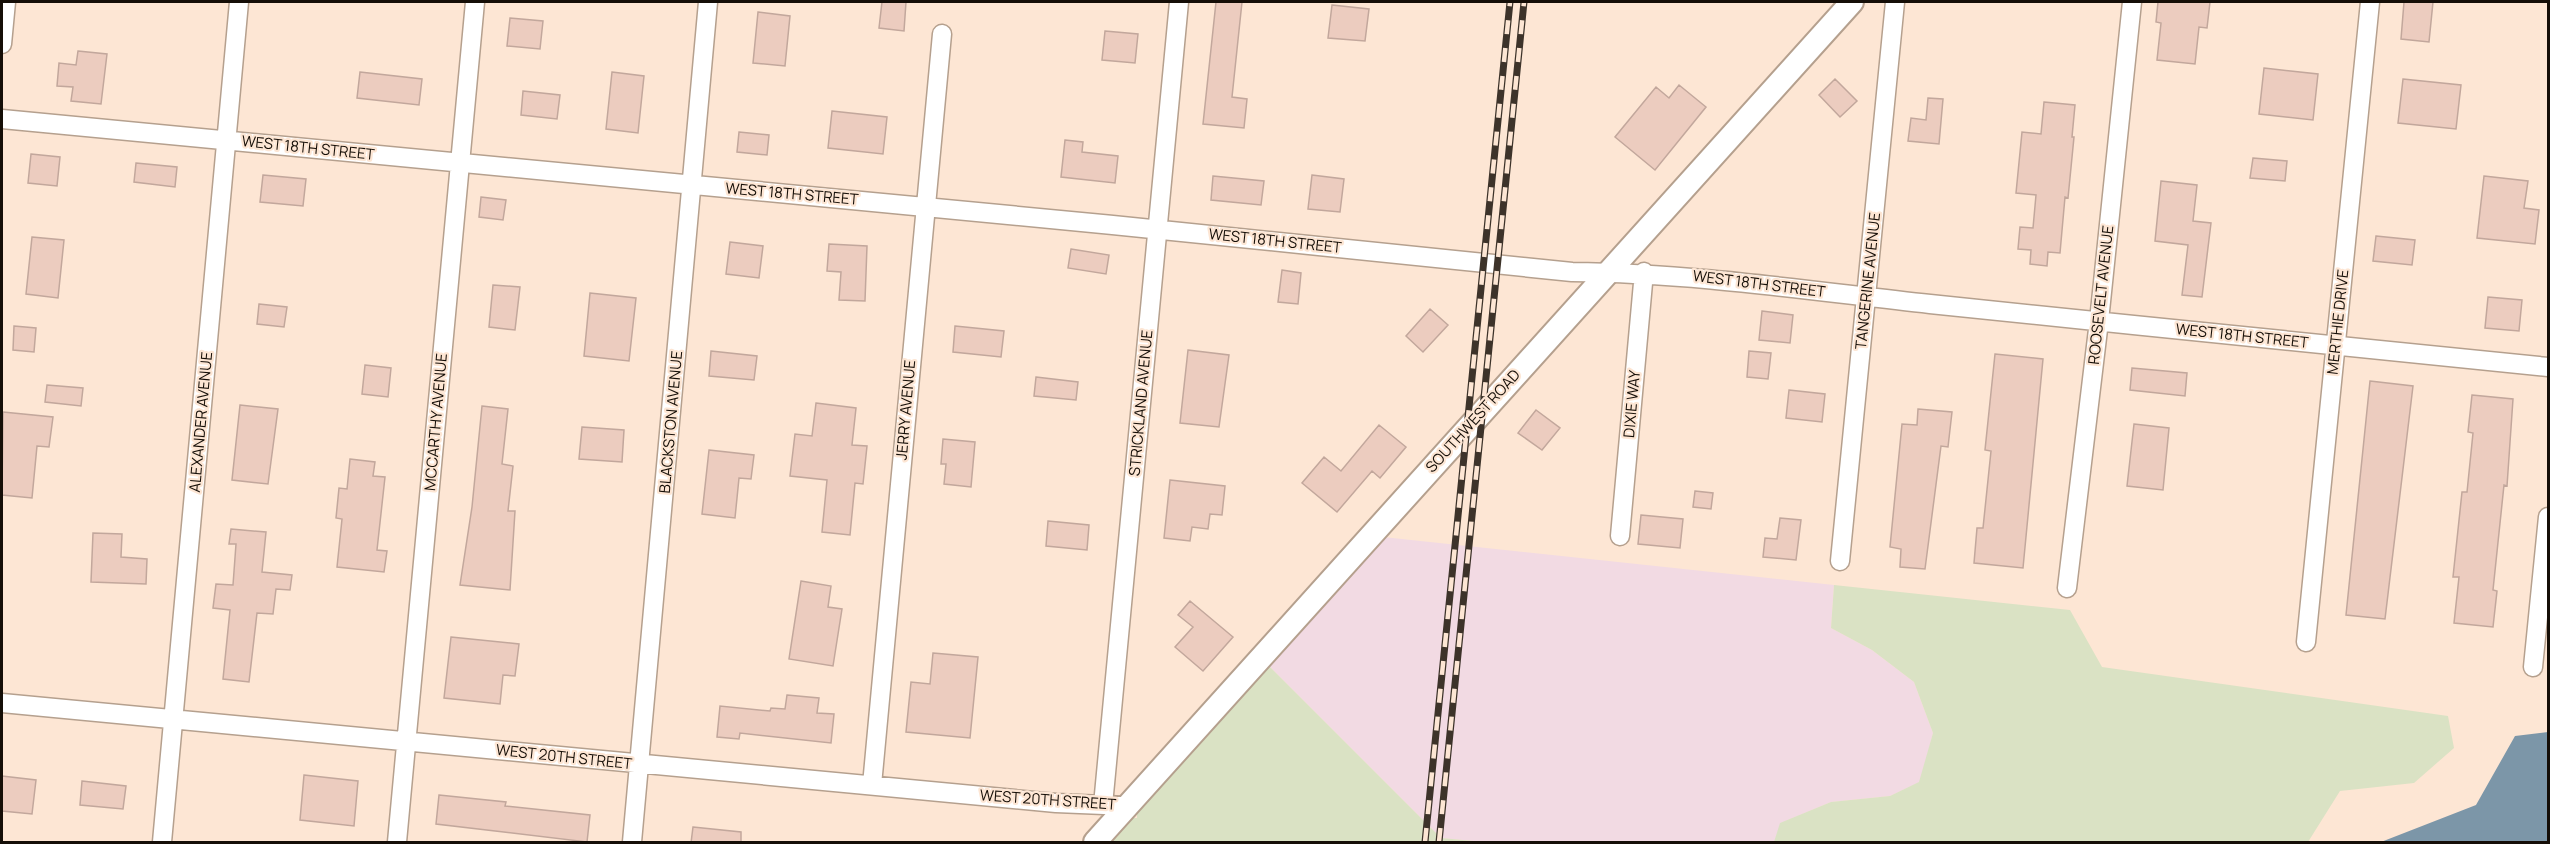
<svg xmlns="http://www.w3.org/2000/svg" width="2550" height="844" font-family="Manrope,sans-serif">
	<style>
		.commercial { fill: #f2dae3 }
		.green { fill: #dae2c4 }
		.water { fill: #7c96a8 }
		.building { fill: #ecccbf; stroke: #c2a79c; stroke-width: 1.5 }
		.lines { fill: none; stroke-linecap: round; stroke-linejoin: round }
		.minor-casing { stroke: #b5a08e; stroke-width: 21 }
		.tertiary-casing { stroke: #b5a08e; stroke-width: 26 }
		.minor { stroke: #fff; stroke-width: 18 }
		.tertiary { stroke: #fff; stroke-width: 22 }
		.rail-casing { stroke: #3d332a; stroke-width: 7 }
		.rail { stroke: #fde6d4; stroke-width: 4.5; stroke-dasharray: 14; stroke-linecap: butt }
		.labels { text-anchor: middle; stroke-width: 4.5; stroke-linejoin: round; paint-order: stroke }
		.street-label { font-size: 15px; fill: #150e07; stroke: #fde6d4 }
	</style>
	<rect width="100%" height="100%" fill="#fde6d4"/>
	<path class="commercial" d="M1383,537L1834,585L1831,628L1872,650L1914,682L1933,733L1920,782L1890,796L1831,802L1781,823L1774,842H1484L1441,838L1268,665Z"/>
	<path class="green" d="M1834,585L2070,610L2102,667L2448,716L2454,748L2414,783L2340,791L2308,842H1774L1780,823L1831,802L1890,796L1919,782L1933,733L1914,682L1872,650L1831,628Z
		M1268,665L1441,838L1484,842H1109L1131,818H1137V811Z"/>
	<path class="water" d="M2548,732V842H2381L2476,805L2515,736Z"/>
	<path class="building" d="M882,2H906L904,31L879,28Z
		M1216,2H1242L1232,97L1247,99L1244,128L1203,124Z
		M2158,2H2210L2207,28L2199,27L2195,64L2157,60L2161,23L2156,22Z
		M2404,2H2433L2429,42L2401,39Z
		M1332,5L1369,9L1365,41L1328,38Z
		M758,12L790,16L785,66L753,63Z
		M510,18L543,21L540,49L507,46Z
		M1105,31L1138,34L1135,63L1102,60Z
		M78,51L107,54L101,104L71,101L73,87L57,86L59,63L76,65Z
		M2264,68L2318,74L2313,120L2259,114Z
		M360,72L422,79L419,105L357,98Z
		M612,72L644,76L638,133L606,129Z
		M1835,79L1857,101L1840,117L1819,95Z
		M2403,79L2461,85L2456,129L2398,123Z
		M1679,85L1706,107L1655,170L1615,137L1656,87L1669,98Z
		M523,91L560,95L557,119L521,115Z
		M1928,98L1943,99L1939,144L1908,141L1911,118L1926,120Z
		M2044,102L2075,105L2072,137H2074L2068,198L2065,197L2060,253L2048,252L2047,266L2030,264L2031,250L2018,249L2020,227L2033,228L2036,195L2016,193L2022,132L2041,134Z
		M832,111L887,117L883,154L828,148Z
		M739,132L769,135L767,155L737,152Z
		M1065,140L1083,142L1082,152L1118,156L1115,183L1061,177Z
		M31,154L60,157L57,186L28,183Z
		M2253,158L2287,161L2285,181L2250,178Z
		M136,163L177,167L175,187L134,182Z
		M263,175L306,179L303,206L260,202Z
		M1312,175L1344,179L1340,212L1308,209Z
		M1213,176L1264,181L1261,205L1211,200Z
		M2484,176L2528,181L2524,208L2539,210L2535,244L2477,238Z
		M2161,181L2197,185L2193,221L2211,223L2202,297L2182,295L2188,245L2155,241Z
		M481,197L506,200L503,220L479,217Z
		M2376,236L2415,240L2412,265L2373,261Z
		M32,237L64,240L58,298L26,294Z
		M730,242L763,246L759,278L726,274Z
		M829,244L867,246L865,301L839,300L841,272L827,271Z
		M1071,249L1109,255L1106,274L1068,268Z
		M1282,270L1301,273L1298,304L1278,302Z
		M493,285L520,287L515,330L489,327Z
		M590,293L636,298L629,361L584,356Z
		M2488,297L2522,300L2519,331L2485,328Z
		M259,304L287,307L284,327L257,324Z
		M1430,309L1448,325L1423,352L1406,336Z
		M1762,311L1793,315L1790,343L1759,340Z
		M14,326L36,328L34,352L13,350Z
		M955,326L1004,331L1001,357L953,352Z
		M1188,350L1229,355L1219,427L1180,423Z
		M711,351L757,356L754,380L709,376Z
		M1749,351L1771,353L1768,379L1747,377Z
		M1995,354L2043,359L2023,568L1974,563L1977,528H1983L1991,451L1985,450Z
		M365,365L391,368L388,397L362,394Z
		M2132,368L2187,373L2185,396L2130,390Z
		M1036,377L1078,382L1076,400L1034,396Z
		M2370,381L2413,386L2385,619L2346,615Z
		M47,385L83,388L81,406L45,402Z
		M1789,390L1825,394L1822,422L1786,418Z
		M2472,395L2513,399L2507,486L2504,485L2493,590L2497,591L2493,627L2454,623L2459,577H2453L2462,492H2467L2473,433L2468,432Z
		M816,403L856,408L852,445L867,446L863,484L855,483L850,535L822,532L827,480L790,476L795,434L812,436Z
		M240,405L278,409L268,484L232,480Z
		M482,406L508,409L502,464L513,466L508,511H515L510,590L460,585L472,507Z
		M1918,409L1952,412L1948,447L1941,446L1925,569L1900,567L1901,549L1890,547L1902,424L1917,425Z
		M1536,410L1560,428L1542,450L1518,433Z
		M3,412L53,417L49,447L37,446L32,498L2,495Z
		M2134,424L2169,428L2163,490L2127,486Z
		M1379,425L1406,447L1380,478L1372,471L1337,512L1302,483L1324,457L1341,471Z
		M582,427L624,430L622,462L579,459Z
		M943,439L975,442L971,487L944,484L946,464H941Z
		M709,450L754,455L751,479L739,478L735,518L702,514Z
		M350,459L375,462L373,476L385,477L377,550L387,551L384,572L337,567L342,519L336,518L339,488L347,489Z
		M1170,480L1225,486L1222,515L1210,514L1208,529L1192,527L1190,541L1164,538Z
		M1695,491L1713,493L1711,509L1693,507Z
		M1641,515L1683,519L1680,548L1638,544Z
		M1780,518L1801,520L1796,560L1763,557L1765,538L1777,539Z
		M1048,521L1089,525L1087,550L1046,546Z
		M231,529L266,532L262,572L292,575L290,590L276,589L273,614L257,613L249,682L223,679L230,610L213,608L216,584L233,585L236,544H229Z
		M93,533L122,534L121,557L147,559L146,584L91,582Z
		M801,581L831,586L828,607L842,609L833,666L789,659Z
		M1190,601L1233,637L1203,671L1175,647L1193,627L1178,615Z
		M451,637L519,644L515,676L503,675L500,704L444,698Z
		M933,653L978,657L970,738L906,732L911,682L930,684Z
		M787,695L819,698L817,713L834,714L831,743L740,733L739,739L717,737L720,706L770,711L771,708L785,709Z
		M304,775L358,781L354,826L300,820Z
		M2,776L36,780L32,814L2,811Z
		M82,781L126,786L123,809L80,805Z
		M439,795L506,802L505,806L590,815L587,842L436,824Z
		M693,827L741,832V843H691Z"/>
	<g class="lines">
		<g class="minor-casing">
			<path id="minor" d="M2,44L6,2
				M2,119C525,167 1049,217 1572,272C1692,273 1811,291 1930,304C2136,325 2342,347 2548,367
				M1620,536L1644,272
				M1840,561L1895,2
				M2067,588L2099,321L2132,2
				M2306,642L2370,2
				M2533,667L2548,517
				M2,703L1056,803L1128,806
				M872,785L942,34
				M1103,805L1179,2
				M162,842L239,2
				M397,842L475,2
				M632,842L708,2"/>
		</g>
		<g class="tertiary-casing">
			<path id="tertiary" d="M1095,842L1852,2"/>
		</g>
		<use href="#minor" class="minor"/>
		<use href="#tertiary" class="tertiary"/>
		<g class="rail-casing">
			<path id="rail" d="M1425,842L1510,2
				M1439,842L1524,2"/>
		</g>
		<use href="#rail" class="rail"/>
	</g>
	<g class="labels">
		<g class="street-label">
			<text transform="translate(308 148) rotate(6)" y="5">WEST 18TH STREET</text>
			<text transform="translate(792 194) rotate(5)" y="5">WEST 18TH STREET</text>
			<text transform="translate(1275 241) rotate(6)" y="5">WEST 18TH STREET</text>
			<text transform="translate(1868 281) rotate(-84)" y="5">TANGERINE AVENUE</text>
			<text transform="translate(1759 284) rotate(7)" y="5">WEST 18TH STREET</text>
			<text transform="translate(2101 295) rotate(-84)" y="5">ROOSEVELT AVENUE</text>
			<text transform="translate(2338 322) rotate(-84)" y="5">MERTHIE DRIVE</text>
			<text transform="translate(2242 336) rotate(6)" y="5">WEST 18TH STREET</text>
			<text transform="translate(1141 403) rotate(-85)" y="5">STRICKLAND AVENUE</text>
			<text transform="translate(1632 404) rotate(-85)" y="5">DIXIE WAY</text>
			<text transform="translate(906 410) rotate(-85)" y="5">JERRY AVENUE</text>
			<text transform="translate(1473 421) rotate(-48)" y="5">SOUTHWEST ROAD</text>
			<text transform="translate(201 422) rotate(-85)" y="5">ALEXANDER AVENUE</text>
			<text transform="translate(436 422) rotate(-85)" y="5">MCCARTHY AVENUE</text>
			<text transform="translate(671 422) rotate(-85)" y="5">BLACKSTON AVENUE</text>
			<text transform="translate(564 757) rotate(6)" y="5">WEST 20TH STREET</text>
			<text transform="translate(1048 800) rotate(4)" y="5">WEST 20TH STREET</text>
		</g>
	</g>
	<rect width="2550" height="844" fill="none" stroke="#150e07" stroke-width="6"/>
</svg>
